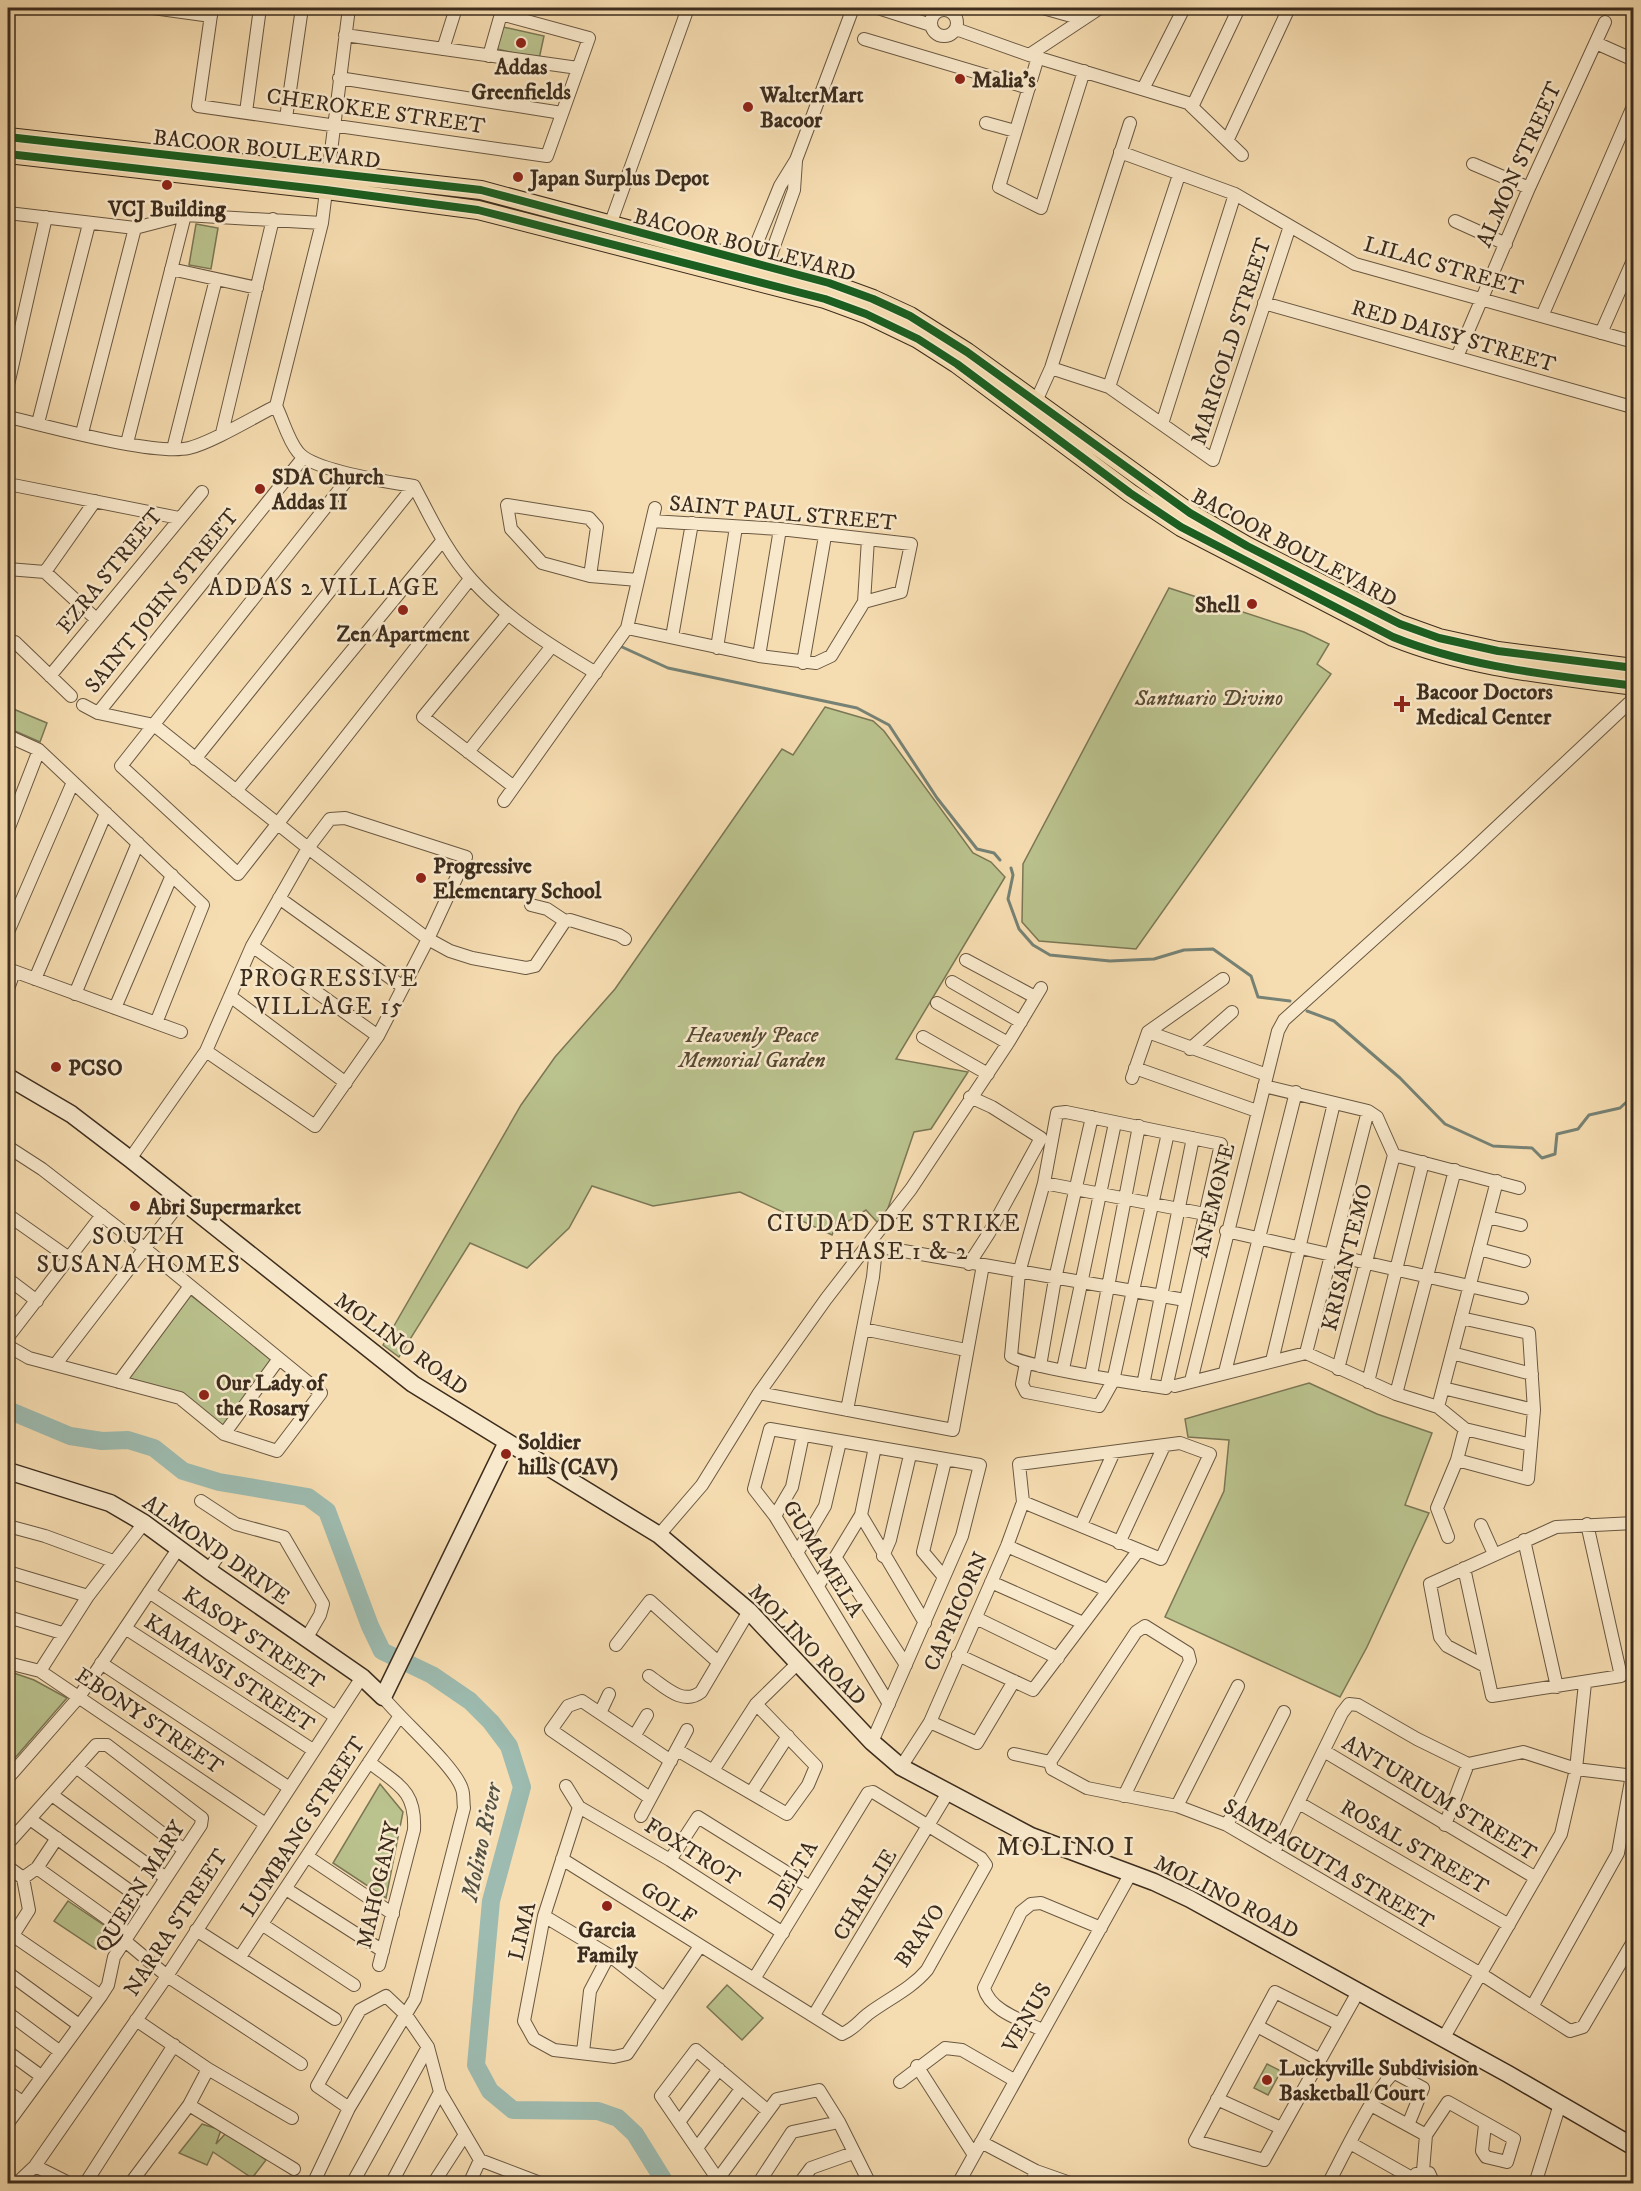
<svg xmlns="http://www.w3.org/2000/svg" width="1641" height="2191" font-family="'IM FELL DW Pica',serif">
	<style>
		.green { fill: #bac28d; stroke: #7b7755; stroke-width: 1.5 }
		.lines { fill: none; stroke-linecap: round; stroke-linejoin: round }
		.stream { stroke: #768275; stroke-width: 3 }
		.river { stroke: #9dbbb0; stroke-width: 18 }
		.street-casing { stroke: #6a5842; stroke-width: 14 }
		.secondary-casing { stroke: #3c2c1d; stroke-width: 19 }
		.primary-casing { stroke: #3c2c1d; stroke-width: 20 }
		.street { stroke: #f9e9cc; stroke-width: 12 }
		.secondary { stroke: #f9e9cc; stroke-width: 16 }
		.primary { stroke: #f6ddb1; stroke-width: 18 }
		.cycleway-casing { stroke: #f9e9cc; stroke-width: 11 }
		.cycleway { stroke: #1b5e20; stroke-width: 8 }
		.poi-dot { fill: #8f2418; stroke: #f9e9cc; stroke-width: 2 }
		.labels { text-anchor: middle; stroke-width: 5; stroke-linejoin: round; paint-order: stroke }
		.poi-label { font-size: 22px; font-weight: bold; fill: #3c2c1d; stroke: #f9e9cc; text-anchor: start }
		.street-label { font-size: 22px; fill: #3c2c1d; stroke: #f9e9cc }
		.park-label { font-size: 22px; font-style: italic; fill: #554a33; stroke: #f9e9cc }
		.neighbourhood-label { font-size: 24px; letter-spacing: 1.5px; fill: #3c2c1d; stroke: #f9e9cc }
		.water-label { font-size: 24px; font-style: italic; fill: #545042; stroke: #f9e9cc }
		.quarter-label { font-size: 26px; letter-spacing: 1.5px; fill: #3c2c1d; stroke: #f9e9cc }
	</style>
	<rect width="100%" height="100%" fill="#f6ddb1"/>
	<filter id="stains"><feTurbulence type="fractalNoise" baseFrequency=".00333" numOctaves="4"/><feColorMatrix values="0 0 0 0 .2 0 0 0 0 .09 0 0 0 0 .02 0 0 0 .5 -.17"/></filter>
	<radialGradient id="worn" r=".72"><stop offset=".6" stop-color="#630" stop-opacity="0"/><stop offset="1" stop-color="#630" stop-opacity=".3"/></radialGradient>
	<path class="green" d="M503,27L544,36L539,59L497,49Z
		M196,224L218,228L211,269L189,265Z
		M1169,588L1304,632L1329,644L1317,664L1331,674L1136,949L1039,941L1022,922L1023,864Z
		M825,707L873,721L884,731L973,853L991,862L1005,877L896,1059L968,1072L931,1129L914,1132L884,1220L878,1223L866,1210L834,1230L832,1235L740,1192L653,1206L592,1186L569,1228L527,1268L470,1243L399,1357L383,1345L521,1105L555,1057L615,989L782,749L793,755Z
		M11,708L47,723L40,742L8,728Z
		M189,1294L274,1360L224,1427L182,1394L125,1377Z
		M1309,1383L1377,1414L1432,1433L1405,1505L1429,1513L1367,1647L1340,1697L1165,1617L1224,1491L1229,1440L1188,1437L1185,1419Z
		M8,1671L34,1680L67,1698L8,1766Z
		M380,1784L403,1812L386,1898L333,1863Z
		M68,1901L111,1930L96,1949L54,1921Z
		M727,1985L763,2018L742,2040L707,2007Z
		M1267,2064L1281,2071L1268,2095L1254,2088Z
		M202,2124L221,2130L216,2144L226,2133L266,2160L252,2178L213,2152L207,2165L179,2153Z"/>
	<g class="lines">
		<path class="stream" d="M622,647L668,668L857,708L889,725L937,798L977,849L994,853L1000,860
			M1011,868L1013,875L1008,899L1019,929L1033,945L1050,955L1110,961L1154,959L1184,950L1213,949L1251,976L1258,997L1290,1001
			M1307,1011L1334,1021L1400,1078L1445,1124L1493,1146L1532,1148L1542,1158L1555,1154L1557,1134L1578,1129L1589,1115L1620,1108L1634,1095"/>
		<path class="river" d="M8,1410L70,1436L102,1441L128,1440L154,1448L183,1471L219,1482L308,1497L327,1511L370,1626L382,1651L432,1675L470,1701L491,1722L509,1746L522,1787L491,1901L476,2065L490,2091L513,2110L598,2111L618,2118L635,2134L666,2184"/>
		<g class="street-casing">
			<path id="street" d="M153,8L211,16
				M212,8L198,106L547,156L589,38L501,14L489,56
				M878,8L931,25
				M1043,8L1082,19
				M931 23a13 13 0 1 1 26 0a13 13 0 1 1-26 0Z
				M956,29L1029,55L1188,103L1242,155
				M345,35L578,68
				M864,39L1029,88
				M1596,43L1634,60
				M443,49L456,8
				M1029,55L1100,8
				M1038,57L999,187L1041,208L1084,71
				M339,78L562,113
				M1143,89L1184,8
				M1192,107L1239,8
				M246,112L260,8
				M286,118L302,8
				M986,123L1015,131
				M1228,139L1289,8
				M1120,152L1235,194L1355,264L1634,342
				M1473,164L1529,188
				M8,213L135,228L185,215L322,223
				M1455,221L1506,244
				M610,225L688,8
				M749,262L780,186L796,160L853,8
				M767,266L794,190L796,161
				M171,269L257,288
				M1264,303L1632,407L1634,404
				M1543,314L1634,104
				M1601,333L1634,258
				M1457,357L1529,188L1605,22
				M1051,368L1109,387L1213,460L1290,226
				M8,385L46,217
				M1109,387L1179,175
				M276,406C283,420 288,440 298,452C313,471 389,482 414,486C431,518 447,553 472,580C507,619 551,646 596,673
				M276,406L322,223L349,8
				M1033,408L1051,368L1130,123
				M8,417C48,426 153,456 189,448C211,443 254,417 276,406
				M38,423L89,224
				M1162,424L1235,194
				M82,433L135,228
				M222,433L273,219
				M127,443L185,215
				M173,449L216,279
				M351,475L121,766L238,874L470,579
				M8,484L179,518
				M652,521L780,529L911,544L901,592L864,602
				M8,569L45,572L96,619
				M45,572L95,501
				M590,576L597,527L589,518L507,505L511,529L542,563L590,576L638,580
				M508,614L423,717L514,787
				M627,628L759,656L816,663L831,656L864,602L868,539
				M672,637L692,523
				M8,642H15L71,696
				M717,648L736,527
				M759,656L780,529
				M803,663L825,536
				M50,676L202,492
				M83,705L98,713L154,725L308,848L428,939L450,951L472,958L526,968L535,966L565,921L570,920L619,935L625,939
				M98,713L303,458
				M8,736L39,750L203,905L156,1023
				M468,752L552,646
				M195,759L414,486
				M236,791L443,540
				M504,801L627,628L655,508
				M8,830L39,750
				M279,898L403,987
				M531,905L547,909L565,921
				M8,932L73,782
				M252,946L378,1036
				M966,960L1035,997
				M8,969L181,1032
				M35,979L106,813
				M952,982L1021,1022
				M8,989L14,972
				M75,994L138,843
				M230,996L346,1083
				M937,1003L1008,1043
				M115,1008L172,875
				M1148,1032L1267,1075
				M923,1037L988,1074
				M1190,1049L1232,1012
				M1135,1068L1257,1111
				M1132,1078L1148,1032L1223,979
				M1264,1086L1368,1111L1377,1117L1394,1155L1519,1188
				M1066,1112L1221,1144L1166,1388C1145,1385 1018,1366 1011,1356L1019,1273L1044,1183L1057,1113Z
				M8,1147L42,1169L144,1248L321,1393L277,1451L224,1434L180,1398L29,1358L8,1346
				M130,1159L206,1051L252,946L308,848L330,819L345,818L466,857L428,939L378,1036L315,1126L206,1051
				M1044,1183L1205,1214
				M8,1215L69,1258
				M1488,1217L1521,1225
				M1226,1231L1522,1298
				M869,1245L1185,1300
				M1479,1249L1524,1261
				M969,1264L989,1233L1041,1138L992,1107L970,1097
				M8,1279L37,1301
				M863,1329L966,1350
				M8,1337L102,1215
				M1306,1353L1368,1111
				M1452,1353L1532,1374
				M1272,1361L1334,1103
				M1026,1363L1022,1384L1026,1392L1099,1406L1113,1381L1168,1133
				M55,1365L182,1200
				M1040,1366L1055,1279L1092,1117
				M1063,1369L1115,1123
				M1338,1369L1394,1155
				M1225,1372L1296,1092
				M1091,1375L1139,1126
				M1191,1381L1278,1031L1284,1020L1465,857L1631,701L1634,693
				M119,1382L190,1286
				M1368,1382L1423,1162
				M1143,1385L1193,1138
				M1175,1386L1306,1353L1396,1394L1438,1407
				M1443,1388L1534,1410
				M759,1393L953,1430L983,1265
				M1396,1394L1455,1170
				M847,1410L873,1277L876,1248
				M1465,1429L1531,1445
				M224,1434L278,1360
				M1457,1460L1528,1479L1534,1410L1529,1333L1461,1318
				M201,1501L236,1524L284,1537L323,1604L320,1615L306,1639
				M861,1515L925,1623
				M775,1516L792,1487L803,1435
				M1081,1525L1113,1454
				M1481,1525L1494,1554
				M8,1526L45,1536L113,1561
				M659,1535L702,1485L759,1393L826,1299L911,1189L1008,1043L1041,988
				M1448,1537L1437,1508L1457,1460L1465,1429L1438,1407L1497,1181
				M1524,1540L1557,1687
				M1119,1543L1164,1446
				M1007,1546L1107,1590
				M797,1553L825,1506L840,1442
				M883,1556L890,1540L910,1455
				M836,1558L906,1665
				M1464,1568L1492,1696L1621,1676L1587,1524
				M208,1571L218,1556
				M8,1572L88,1596
				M944,1577L923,1552L945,1461
				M991,1582L1083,1623
				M818,1586L861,1515L875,1447
				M149,1592L336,1717
				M8,1617L62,1633
				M976,1618L1058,1658
				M125,1628L313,1750
				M616,1645L650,1601L718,1662
				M958,1655L1033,1690L1138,1551
				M8,1663L40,1671L264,1823
				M101,1663L288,1787
				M1485,1666L1447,1646L1440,1637L1430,1584L1556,1527L1634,1523
				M40,1671L88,1596L144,1523
				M649,1676C665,1687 683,1706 701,1692L749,1611
				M601,1711L609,1694
				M930,1722L977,1743L1014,1681
				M635,1735L647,1715
				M872,1742L962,1536L980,1465L770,1429L754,1489L775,1516L889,1704
				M677,1750L787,1814L808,1785L816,1766L756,1704
				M1324,1751L1536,1878
				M1014,1754L1050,1762
				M369,1762C398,1785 416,1790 414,1830L379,1965
				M76,1767L184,1850
				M901,1767L930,1722L1007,1546L1023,1502L1019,1464L1180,1443L1210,1454L1161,1559L1023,1502
				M714,1769L756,1704L798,1663
				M8,1778L79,1697L178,1549
				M566,1786L579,1807L544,1916L524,2021L534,2039L554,2050L614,2057L627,2054L700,1946
				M751,1793L788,1736
				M52,1795L166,1878
				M1124,1796L1190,1661L1188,1653L1145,1626L1136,1632L1050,1762L1052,1769L1087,1788L1177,1806L1227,1825L1481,1974L1570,2031L1583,2027L1634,1940
				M650,1798L551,1730L568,1706L582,1701L671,1761
				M1299,1803L1509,1925
				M1177,1806L1238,1686
				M579,1807L670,1860L783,1933
				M641,1816L687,1730
				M30,1819L148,1904
				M1227,1825L1284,1712
				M1445,1825L1468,1764
				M1274,1852L1342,1713L1349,1704L1358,1705L1417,1739L1468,1764L1523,1752L1576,1769L1634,1776
				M308,1857L393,1914
				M562,1859L842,2034C854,2029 858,2022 868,2014C888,1999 911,1989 927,1970L986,1865L981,1858L873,1792L868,1793L754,1979
				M670,1860L698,1817L810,1887
				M8,1867L23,1878L29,1910L8,1943
				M37,1868L129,1934
				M23,1878L37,1868L57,1838
				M286,1889L383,1951
				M544,1916L609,1955L664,1998
				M263,1925L354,1985
				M196,1930L335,2019
				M12,1935L101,1996
				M125,1941L167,1976L301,2064
				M240,1957L399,1717
				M8,1973L79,2025
				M1532,2007L1618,1853L1632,1775
				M8,2013L59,2051
				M814,2015L947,1794
				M136,2020L208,2069L292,2118
				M1339,2024L1275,1992L1195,2141L1264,2160L1358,1992
				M1259,2027L1320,2060
				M1042,2030C1022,2020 990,2011 984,1988L1021,1912L1031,1904L1041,1903L1101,1928
				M1443,2039L1561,1834L1576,1769L1585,1683
				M8,2052L41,2076
				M583,2052L590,1991L609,1955
				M917,2066L974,2155
				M900,2082L945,2048L962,2050L1014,2080
				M8,2092L22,2102
				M1217,2099L1281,2128
				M189,2105L294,2169
				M1371,2105L1426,2135
				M349,2108L317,2086L360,2010L386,1996L406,2015L428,2047L440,2092L480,2160L543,2184
				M679,2122L719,2069
				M8,2123L101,1996L108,1985L114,1957L201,1825L202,1818L107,1745H96L11,1840
				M981,2142L1036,2171L1073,2184
				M1350,2143L1412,2178
				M697,2148L741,2089
				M35,2166L71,2184
				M1423,2171L1426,2135L1448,2102L1514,2139L1507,2162L1486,2157L1482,2151L1485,2125
				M1416,2174L1429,2173L1434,2184
				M718,2179L777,2099L819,2090L839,2122L870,2184
				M16,2184L35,2166L167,1976L362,1677
				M85,2184L174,2045
				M130,2184L189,2105L208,2069
				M313,2184L349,2108L415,1999L464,1808C463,1802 464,1794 462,1789C455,1766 401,1720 383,1697
				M352,2184L428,2047
				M391,2184L440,2092
				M433,2184L464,2136
				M469,2184L480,2160
				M721,2184L661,2096L696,2050L768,2111
				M758,2184L792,2132L839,2122
				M799,2184L811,2168L853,2153
				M958,2184L1131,1873
				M1031,2184L1036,2171
				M1328,2184C1339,2164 1380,2079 1395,2073L1423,2088L1408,2125
				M1535,2184L1560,2104"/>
		</g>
		<g class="secondary-casing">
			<path id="secondary" d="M8,1077L71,1114L130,1159L413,1384L659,1535L749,1611L872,1742L901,1767L1031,1836L1154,1882L1190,1899L1508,2074L1634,2147
				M8,1471L110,1503L144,1523L212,1573L362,1677L383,1697L507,1442"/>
		</g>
		<g class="primary-casing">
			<path id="primary" d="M8,137L481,190L829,283L873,299L910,316L967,352L1190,513L1247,546L1400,624L1439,638L1498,651L1634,668
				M8,154L326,190L478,210L825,299L866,314L918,339L957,364L1130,493L1181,527L1393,637C1470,668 1552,675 1634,686"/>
		</g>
		<use href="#street" class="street"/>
		<use href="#secondary" class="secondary"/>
		<use href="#primary" class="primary"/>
		<g class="cycleway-casing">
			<path id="cycleway" d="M8,137L481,190L829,283L873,299L910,316L967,352L1190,513L1247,546L1400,624L1439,638L1498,651L1634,668
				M8,154L326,190L478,210L825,299L866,314L918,339L957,364L1130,493L1181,527L1393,637C1470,668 1552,675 1634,686"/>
		</g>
		<use href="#cycleway" class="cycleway"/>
	</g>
	<g class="poi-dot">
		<circle cx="521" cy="43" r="6"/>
		<circle cx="960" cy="79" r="6"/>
		<circle cx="748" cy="107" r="6"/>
		<circle cx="518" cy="177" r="6"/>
		<circle cx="167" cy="185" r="6"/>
		<circle cx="260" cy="489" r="6"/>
		<circle cx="1252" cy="604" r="6"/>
		<circle cx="403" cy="610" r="6"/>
		<path d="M1399 695h6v6h6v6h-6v6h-6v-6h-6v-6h6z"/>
		<circle cx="421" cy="878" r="6"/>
		<circle cx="56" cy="1067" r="6"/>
		<circle cx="135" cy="1206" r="6"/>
		<circle cx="204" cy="1395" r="6"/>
		<circle cx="506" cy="1454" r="6"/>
		<circle cx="607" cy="1906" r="6"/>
		<circle cx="1267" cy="2080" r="6"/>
	</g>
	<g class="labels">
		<g class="poi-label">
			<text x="521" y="74" text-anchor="middle">Addas<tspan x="521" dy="25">Greenfields</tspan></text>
			<text x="972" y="87">Malia's</text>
			<text x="760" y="102">WalterMart<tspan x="760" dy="25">Bacoor</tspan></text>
			<text x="530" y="185">Japan Surplus Depot</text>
			<text x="167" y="216" text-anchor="middle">VCJ Building</text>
			<text x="272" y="484">SDA Church<tspan x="272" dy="25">Addas II</tspan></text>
			<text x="1240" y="612" text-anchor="end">Shell</text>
			<text x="403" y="641" text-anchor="middle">Zen Apartment</text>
			<text x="1416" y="699">Bacoor Doctors<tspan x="1416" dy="25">Medical Center</tspan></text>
			<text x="433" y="873">Progressive<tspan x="433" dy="25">Elementary School</tspan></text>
			<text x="68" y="1075">PCSO</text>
			<text x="147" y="1214">Abri Supermarket</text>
			<text x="216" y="1390">Our Lady of<tspan x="216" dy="25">the Rosary</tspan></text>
			<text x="518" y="1449">Soldier<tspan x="518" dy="25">hills (CAV)</tspan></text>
			<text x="607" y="1937" text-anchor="middle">Garcia<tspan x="607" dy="25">Family</tspan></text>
			<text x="1279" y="2075">Luckyville Subdivision<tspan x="1279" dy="25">Basketball Court</tspan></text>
		</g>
		<g class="street-label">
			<text transform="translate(376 110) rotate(8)" y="8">CHEROKEE STREET</text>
			<text transform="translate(267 148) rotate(6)" y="8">BACOOR BOULEVARD</text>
			<text transform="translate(1518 164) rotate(-66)" y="8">ALMON STREET</text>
			<text transform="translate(745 244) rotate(15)" y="8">BACOOR BOULEVARD</text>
			<text transform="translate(1444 265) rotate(16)" y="8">LILAC STREET</text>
			<text transform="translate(1454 335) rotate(16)" y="8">RED DAISY STREET</text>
			<text transform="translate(1230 341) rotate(-72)" y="8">MARIGOLD STREET</text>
			<text transform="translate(783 512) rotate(5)" y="8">SAINT PAUL STREET</text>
			<text transform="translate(1295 547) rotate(28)" y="8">BACOOR BOULEVARD</text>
			<text transform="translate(109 570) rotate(-51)" y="8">EZRA STREET</text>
			<text transform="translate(161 600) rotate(-51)" y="8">SAINT JOHN STREET</text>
			<text transform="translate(1213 1200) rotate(-76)" y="8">ANEMONE</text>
			<text transform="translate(1346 1257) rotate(-76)" y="8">KRISANTEMO</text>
			<text transform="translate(402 1343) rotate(36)" y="8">MOLINO ROAD</text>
			<text transform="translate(217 1549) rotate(35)" y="8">ALMOND DRIVE</text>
			<text transform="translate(824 1558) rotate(58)" y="8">GUMAMELA</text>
			<text transform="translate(955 1611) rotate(-66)" y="8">CAPRICORN</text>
			<text transform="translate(254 1637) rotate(34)" y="8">KASOY STREET</text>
			<text transform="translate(808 1644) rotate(46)" y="8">MOLINO ROAD</text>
			<text transform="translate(230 1672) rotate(33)" y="8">KAMANSI STREET</text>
			<text transform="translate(150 1720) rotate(34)" y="8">EBONY STREET</text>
			<text transform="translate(1440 1797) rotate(31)" y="8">ANTURIUM STREET</text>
			<text transform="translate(302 1826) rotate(-57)" y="8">LUMBANG STREET</text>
			<text transform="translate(1415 1846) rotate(30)" y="8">ROSAL STREET</text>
			<text transform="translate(693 1851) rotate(32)" y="8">FOXTROT</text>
			<text transform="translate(1329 1863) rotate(30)" y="8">SAMPAGUITA STREET</text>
			<text transform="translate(792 1875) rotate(-60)" y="8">DELTA</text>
			<text transform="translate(377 1885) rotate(-77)" y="8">MAHOGANY</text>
			<text transform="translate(139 1886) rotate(-58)" y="8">QUEEN MARY</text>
			<text transform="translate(864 1894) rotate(-59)" y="8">CHARLIE</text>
			<text transform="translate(1227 1896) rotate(27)" y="8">MOLINO ROAD</text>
			<text transform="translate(669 1902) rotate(32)" y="8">GOLF</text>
			<text transform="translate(175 1922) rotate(-57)" y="8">NARRA STREET</text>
			<text transform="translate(521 1931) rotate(-77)" y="8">LIMA</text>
			<text transform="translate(919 1935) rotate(-56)" y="8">BRAVO</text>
			<text transform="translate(1026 2017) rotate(-60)" y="8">VENUS</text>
		</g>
		<g class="park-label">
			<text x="1209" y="705">Santuario Divino</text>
			<text x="752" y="1042">Heavenly Peace<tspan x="752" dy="25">Memorial Garden</tspan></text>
		</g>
		<g class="neighbourhood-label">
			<text x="324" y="595">ADDAS 2 VILLAGE</text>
			<text x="329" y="986">PROGRESSIVE<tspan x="329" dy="28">VILLAGE 15</tspan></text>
			<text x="894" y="1231">CIUDAD DE STRIKE<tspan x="894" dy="28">PHASE 1 &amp; 2</tspan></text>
			<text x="139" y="1244">SOUTH<tspan x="139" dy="28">SUSANA HOMES</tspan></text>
		</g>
		<g class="water-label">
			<text transform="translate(481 1842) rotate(-78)" y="8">Molino River</text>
		</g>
		<g class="quarter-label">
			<text x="1066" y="1855">MOLINO I</text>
		</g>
	</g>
	<rect width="1641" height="2191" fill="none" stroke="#f6ddb1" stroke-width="30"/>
	<rect x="9" y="9" width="1623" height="2173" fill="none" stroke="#3c2c1d" stroke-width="3"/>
	<rect x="15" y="15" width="1611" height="2161" fill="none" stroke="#3c2c1d" stroke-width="1.5"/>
	<rect width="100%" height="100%" filter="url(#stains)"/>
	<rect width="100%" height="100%" fill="url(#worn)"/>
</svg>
